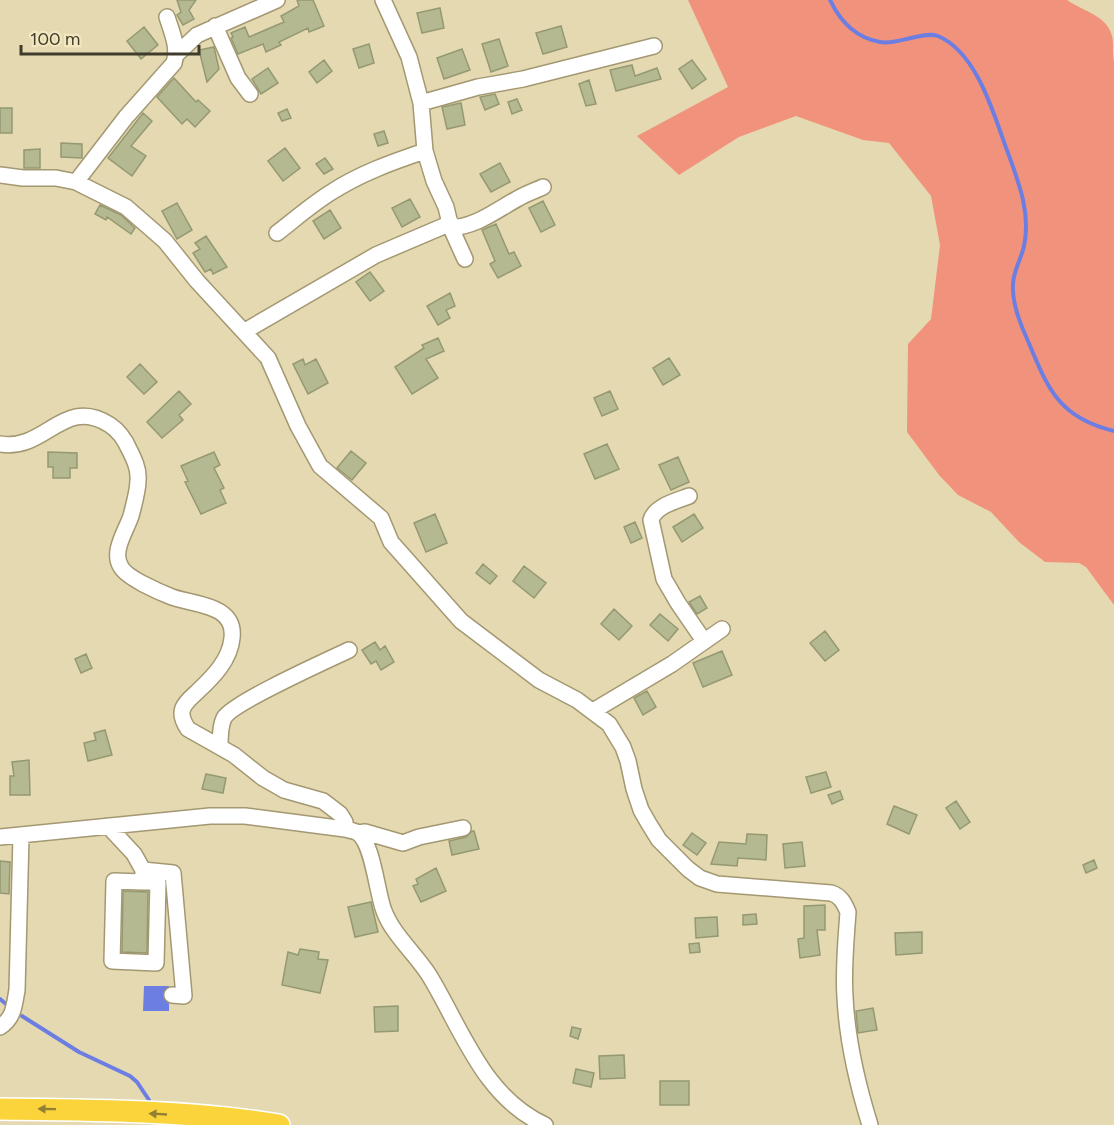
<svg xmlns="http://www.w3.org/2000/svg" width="1114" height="1125" font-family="Figtree,sans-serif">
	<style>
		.green { fill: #f1937c }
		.water { fill: #6d7ee3 }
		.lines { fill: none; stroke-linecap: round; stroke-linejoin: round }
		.stream { stroke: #6d7ee3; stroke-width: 4 }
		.building { fill: #b4b991; stroke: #949972; stroke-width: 1.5 }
		.minor-casing { stroke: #a39872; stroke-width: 18 }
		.highway-casing { stroke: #fff; stroke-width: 24 }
		.minor { stroke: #fff; stroke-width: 15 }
		.highway { stroke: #fad43a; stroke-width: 21 }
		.oneway { fill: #948032 }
	</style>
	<rect width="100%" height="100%" fill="#e5d9b1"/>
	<path class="green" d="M688,0H1067C1082,11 1107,15 1112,36C1114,44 1112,52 1114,61V605L1086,567L1079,563L1045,562L1019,542L991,512L958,495L939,475L907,432L908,344L931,319L940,245L931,196L889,143L863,140L796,116L739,137L679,175L637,136L728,87Z"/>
	<path class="water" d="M144,986H169V1011H143Z"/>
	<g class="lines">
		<path class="stream" d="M830,0C840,21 856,38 880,42C890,44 901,40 911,38C920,36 930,33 938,36C978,53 994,116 1008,153C1019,183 1031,214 1024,246C1021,260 1013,271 1013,285C1012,304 1020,324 1028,341C1048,389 1059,418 1114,431
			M0,999L6,1004
			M22,1016L79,1052L130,1076L137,1082L149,1100"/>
	</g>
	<path class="building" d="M177,0H196L189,10L194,19L183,25L177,15L181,12Z
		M297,0H313L324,26L309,32L308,28L279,42L281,45L266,52L263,44L238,54L231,38L233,37L231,33L245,27L249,37L284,22L281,16L299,6Z
		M440,8L444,28L422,33L417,13Z
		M561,26L567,47L543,54L536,33Z
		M144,27L158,45L141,59L127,41Z
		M499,39L508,66L491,72L482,44Z
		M369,44L374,63L359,68L353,49Z
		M214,47L219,69L207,82L199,50Z
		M462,49L470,70L444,79L437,58Z
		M324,60L332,71L317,83L309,72Z
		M692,60L706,79L692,89L679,69Z
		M632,65L635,76L657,68L661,79L616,91L610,70Z
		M268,68L278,83L261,94L252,79Z
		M174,78L196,102L198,100L210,111L195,127L187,119L182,124L157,97Z
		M589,80L596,104L586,106L579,84Z
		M495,94L499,104L485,110L480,97Z
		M517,99L522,110L512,114L508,102Z
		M461,103L465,125L447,129L442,107Z
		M0,108H12V133H0Z
		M287,109L291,118L282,121L278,113Z
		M143,113L152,121L131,146L146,156L132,176L108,158Z
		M384,131L388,143L378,146L374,134Z
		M61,143L82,144V158L61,157Z
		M285,148L300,168L283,181L268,161Z
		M40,149V168H24V150Z
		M325,158L333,169L324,174L316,164Z
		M500,163L510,182L491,192L480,174Z
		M410,199L420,217L402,227L392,208Z
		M543,201L555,225L541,232L529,208Z
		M177,203L192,230L177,239L162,211Z
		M100,205L121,215L135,228L131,234L107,217L106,220L95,214Z
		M330,210L341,228L324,239L313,221Z
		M496,224L509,254L514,252L521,266L498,278L490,264L495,261L482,230Z
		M206,236L227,267L213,274L211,269L205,272L193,253L200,249L195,243Z
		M370,272L384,291L370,301L356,282Z
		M450,293L455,306L446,310L450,318L438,325L427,306Z
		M438,338L444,351L426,359L438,378L412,394L395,367L424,348L422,345Z
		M669,358L680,375L663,385L653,368Z
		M303,359L305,365L316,359L328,383L308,394L293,364Z
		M140,364L157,382L144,394L127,377Z
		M179,391L191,404L179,415L183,420L162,438L147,422Z
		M610,391L618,409L602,416L594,398Z
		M607,444L619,469L595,479L584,454Z
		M351,451L366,463L352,480L337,468Z
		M48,452L77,453V468H70V478H53V467H48Z
		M214,452L220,465L214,468L224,488L220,490L226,503L201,514L185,482L188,481L181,466Z
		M678,457L689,482L671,490L659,465Z
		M435,514L447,543L426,552L414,523Z
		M694,514L703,528L682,542L673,527Z
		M635,522L642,538L631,543L624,527Z
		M483,564L497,576L490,584L476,573Z
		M524,566L546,583L534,598L513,581Z
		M700,596L707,608L697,614L689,602Z
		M614,609L632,626L619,640L601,624Z
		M660,614L678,629L668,641L650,625Z
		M825,631L839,650L825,661L810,643Z
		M375,642L380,650L385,646L394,662L381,670L376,661L371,664L362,650Z
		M722,651L732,675L703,687L693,663Z
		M86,654L92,668L81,673L75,659Z
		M647,691L656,707L643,715L634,698Z
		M105,730L112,755L88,761L84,743L96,740L94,733Z
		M29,760L30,795H10V776H14L12,762Z
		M826,772L831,787L811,793L806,777Z
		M206,774L226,778L223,793L202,789Z
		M840,791L843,799L832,804L828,795Z
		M956,801L970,822L960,829L946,808Z
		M894,806L917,815L909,834L887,824Z
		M472,831H474L479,849L452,855L449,841L466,837Z
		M692,833L706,843L697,855L683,845Z
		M747,834L767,835L766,860L738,858L737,866L711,864L719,842L746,844Z
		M802,842L805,866L785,868L783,844Z
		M1094,860L1097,868L1086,873L1083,865Z
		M0,861L10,862L9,894L0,893Z
		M436,868L446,891L421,902L413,886L418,884L416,879Z
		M123,891L148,892L147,953L122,952Z
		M371,902L378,932L355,937L348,907Z
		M825,905V930H817L820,955L800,958L798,939L804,938V906Z
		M756,914L757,924L743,925V915Z
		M717,917L718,936L696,938L695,918Z
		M922,932V953L896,955L895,933Z
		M699,943L700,952L690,953L689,944Z
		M300,949L319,952L318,959L328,960L320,993L282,985L288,952L298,955Z
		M398,1006V1031L375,1032L374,1007Z
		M873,1008L877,1030L858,1033L856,1011Z
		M572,1027L581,1029L578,1039L570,1036Z
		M624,1055L625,1078L600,1079L599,1056Z
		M576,1069L594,1073L591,1087L573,1083Z
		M660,1081H689V1105H660Z"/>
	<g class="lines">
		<g class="minor-casing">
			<path id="minor" d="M383,0L409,57L421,103L425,151L434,181L446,207L451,228L465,259
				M215,26L238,78L250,94
				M177,54L197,35L277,0
				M421,103L478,87L523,79L654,46
				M0,175L23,178H56L76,182L126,207L165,241L197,281L268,358L298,426L320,466L381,518L391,542L461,621L539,680L577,700L609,724L623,747L628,761L634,789L641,810L649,824L659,840L688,869L700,878L717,884L831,893C841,896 844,903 848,912C846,940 843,969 845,997C847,1040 857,1083 870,1125
				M76,182L126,117L174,63C179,47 172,33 167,17
				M451,228C477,226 495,211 517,199C525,194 534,191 543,187
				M277,233C294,220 311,205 330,193C359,174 392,162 425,151
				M245,331L376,255L451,223
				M0,444C45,452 64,395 110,425C119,431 125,440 129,449C134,459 139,469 138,480C138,491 134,504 131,516C126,531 111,552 121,567C127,578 159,592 172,597C194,605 236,604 232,638C230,660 213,677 198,691C193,696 186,701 183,708C180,715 184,723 188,729L234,755L263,778L284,790L323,801L340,814L345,822V829
				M689,496C676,501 655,506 651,520L664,579L678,603L704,641
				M593,711L672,664L722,629
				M220,746C220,737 220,726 224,718C232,703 328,660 349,650
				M108,826L134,854L143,870L173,873L184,996L172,995
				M359,833L365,832L403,843L419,837L463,828
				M0,837L210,816H245L345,829C349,830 355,831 358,833C373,843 377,894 384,911C393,935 415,953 429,975C462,1029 483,1097 545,1125
				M143,870V882L114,881L112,961L156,963L158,882H143
				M0,1027C14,1018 14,1006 17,990L21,836"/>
		</g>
		<g class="highway-casing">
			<path id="highway" d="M0,1109C91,1110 189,1110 279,1125"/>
		</g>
		<use href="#minor" class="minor"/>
		<use href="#highway" class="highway"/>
	</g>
	<defs><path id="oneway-solid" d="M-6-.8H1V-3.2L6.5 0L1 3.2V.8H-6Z" transform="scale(1.5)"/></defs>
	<g class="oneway">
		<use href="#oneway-solid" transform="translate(47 1109) rotate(-179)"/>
		<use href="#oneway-solid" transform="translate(158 1114) rotate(-177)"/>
	</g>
	<path d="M21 45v9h178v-9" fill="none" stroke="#403c2b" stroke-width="3"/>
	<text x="30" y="45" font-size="18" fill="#403c2b" stroke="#f2e7be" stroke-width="4.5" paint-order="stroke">100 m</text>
</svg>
